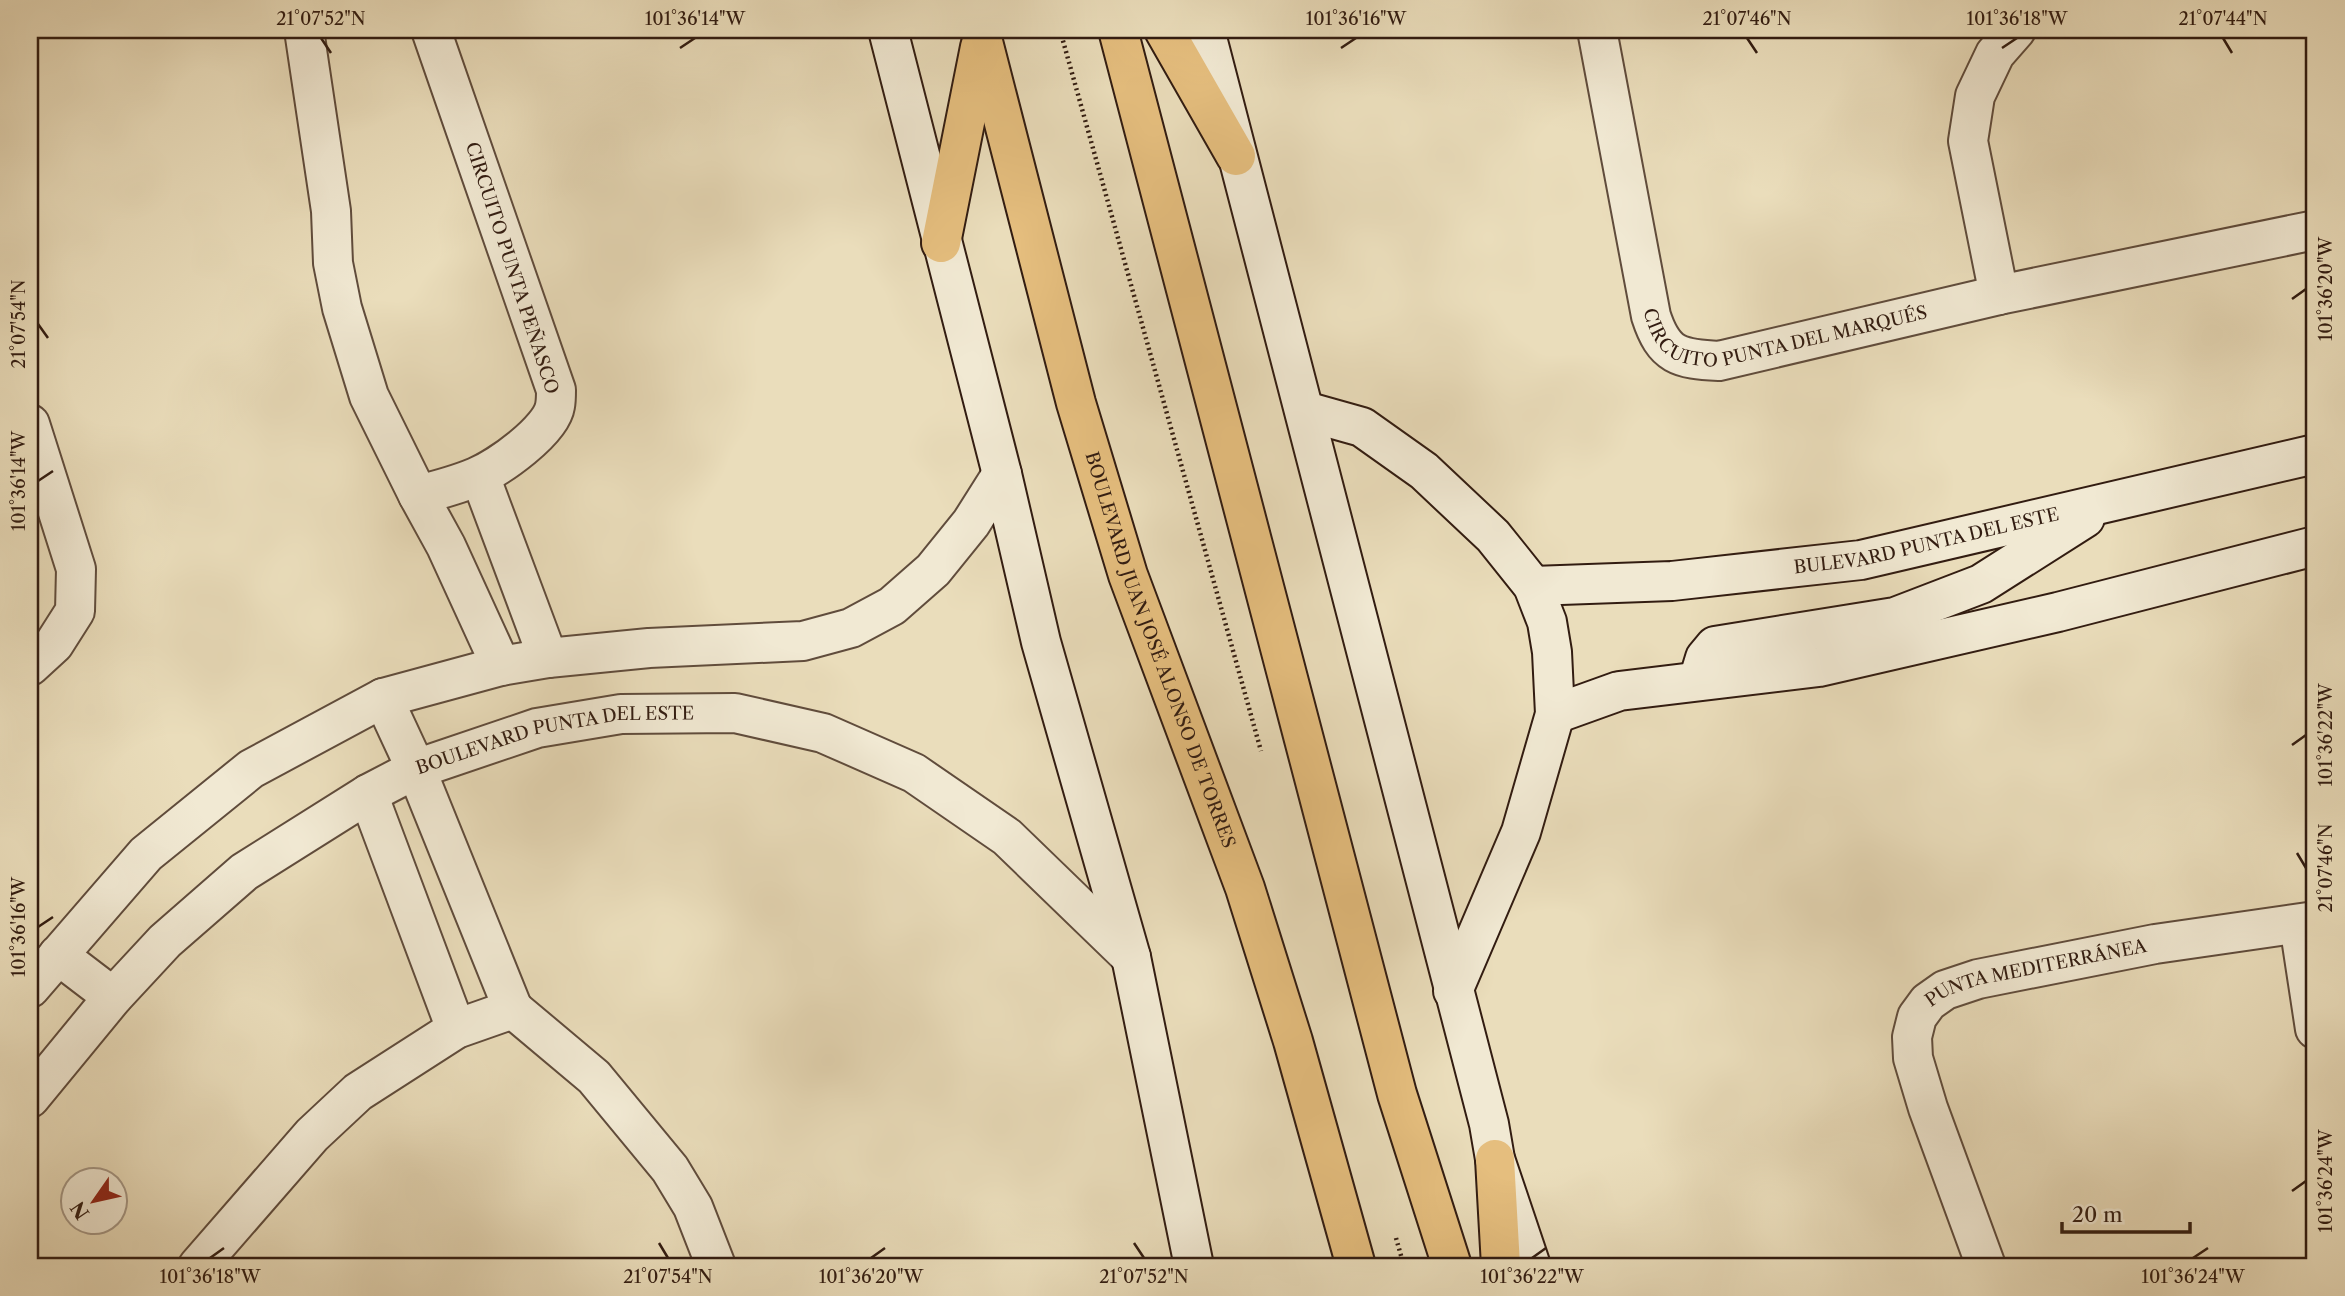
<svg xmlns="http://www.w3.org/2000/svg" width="2345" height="1296" font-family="'Libre Caslon Text',serif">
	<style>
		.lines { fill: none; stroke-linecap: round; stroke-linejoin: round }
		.street-casing { stroke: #604c3c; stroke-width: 42 }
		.secondary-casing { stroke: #321c11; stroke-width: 42 }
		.primary-casing { stroke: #321c11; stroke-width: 42 }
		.path { stroke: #321c11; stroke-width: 4.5; stroke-dasharray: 2 3.5; stroke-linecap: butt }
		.street { stroke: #f1e9d3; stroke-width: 38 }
		.secondary { stroke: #f1e9d3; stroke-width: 38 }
		.primary { stroke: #e5be7e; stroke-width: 38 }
		.ticks { fill: none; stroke: #321c11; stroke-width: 2.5 }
		.labels { text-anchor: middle; stroke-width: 7; stroke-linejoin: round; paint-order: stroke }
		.street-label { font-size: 18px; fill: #321c11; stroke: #f1e9d3 }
		.neatline { fill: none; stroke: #321c11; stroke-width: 2.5 }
		.ticks-label { font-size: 18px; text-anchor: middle; fill: #321c11 }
	</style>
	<rect width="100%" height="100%" fill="#eaddbb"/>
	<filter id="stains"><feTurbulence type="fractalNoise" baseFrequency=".00286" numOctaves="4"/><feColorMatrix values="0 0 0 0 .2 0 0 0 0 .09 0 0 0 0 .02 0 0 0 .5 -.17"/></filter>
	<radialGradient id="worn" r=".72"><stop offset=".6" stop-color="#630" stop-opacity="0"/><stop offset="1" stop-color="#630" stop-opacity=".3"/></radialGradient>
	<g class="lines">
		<g class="street-casing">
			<g id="street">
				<path d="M304,30L331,211L333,263L342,308L369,396L418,495C438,490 457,485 476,477C498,468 551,431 555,406C556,401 556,395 556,390L431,30"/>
				<path id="s1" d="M1597,30L1651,316C1664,356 1679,359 1719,361L1999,295L2315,230"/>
				<path d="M1999,295L1968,141L1975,96L1995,54L2016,30"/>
				<path d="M30,424L76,569L75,611L54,644L30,666"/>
				<path d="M480,476L548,658"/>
				<path d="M418,495L446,546L501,666"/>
				<path d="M383,698L416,769L513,1009"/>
				<path d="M368,794L456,1029"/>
				<path d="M2299,924L2315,1029"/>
				<path d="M58,955L113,997"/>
				<path d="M30,988L146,854L251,769L383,698L501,666L548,658L649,648L803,641L851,628L892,606L933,570L971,523L1002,474"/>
				<path id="s2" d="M30,1098L113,997L165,941L244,872L368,794L416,769L537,728L621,714L735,713L823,733L914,773L1007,837L1131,957"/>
				<path d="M198,1266L312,1135L358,1092L456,1029L513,1009L594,1077L670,1169L693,1207L716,1266"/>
				<path id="s3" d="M1986,1266L1928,1108L1913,1058L1912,1037L1917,1017L1928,1002L1945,990L1978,979L2155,944L2315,921"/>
			</g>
		</g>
		<g class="secondary-casing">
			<g id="secondary">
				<path d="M888,30L1002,474L1041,642L1131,957L1194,1266"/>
				<path d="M1205,30L1489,1124L1495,1159L1531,1266"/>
				<path d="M1305,411L1362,427L1424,471L1493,536L1533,586L1547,622L1552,652L1555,714L1521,832L1453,991"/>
				<path id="s4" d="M1533,586L1672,581L1861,560L2315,454"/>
				<path d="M1698,681L1705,658L1715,646L1895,617L1981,584L2085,518"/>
				<path d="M1555,714L1619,691L1819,667L2058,612L2315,546"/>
			</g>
		</g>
		<g class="primary-casing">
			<g id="primary">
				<path id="s5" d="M980,30L1076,403L1128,575L1245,888L1293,1041L1356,1266"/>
				<path d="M1118,30L1397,1094L1452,1266"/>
				<path d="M1164,30L1236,156"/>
				<path d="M941,243L980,47"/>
				<path d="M1495,1159L1501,1266"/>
			</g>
		</g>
		<path class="path" d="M1060,30L1261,751
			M1396,1238L1404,1266"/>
		<use href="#street" class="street"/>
		<use href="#secondary" class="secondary"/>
		<use href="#primary" class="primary"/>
	</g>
	<path class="ticks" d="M321,38L331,53M1747,38L1757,53M2223,38L2232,53M680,48L695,38M1341,48L1356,38M2002,48L2017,38M2292,299L2306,289M38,324L48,338M38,481L53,471M2292,745L2306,735M2297,853L2306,868M38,927L53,917M2292,1191L2306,1181M659,1243L668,1258M1134,1243L1144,1258M210,1258L224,1248M871,1258L885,1248M1532,1258L1546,1248M2193,1258L2208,1248"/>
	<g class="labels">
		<g class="street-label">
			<text transform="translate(512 268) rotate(72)" y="6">CIRCUITO PUNTA PEÑASCO</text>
			<text dy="6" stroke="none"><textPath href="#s1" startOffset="439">CIRCUITO PUNTA DEL MARQUÉS</textPath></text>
			<text dy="6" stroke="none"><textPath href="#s4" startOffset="397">BULEVARD PUNTA DEL ESTE</textPath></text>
			<text dy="6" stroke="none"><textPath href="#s5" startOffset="646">BOULEVARD JUAN JOSÉ ALONSO DE TORRES</textPath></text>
			<text dy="6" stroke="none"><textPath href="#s2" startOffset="656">BOULEVARD PUNTA DEL ESTE</textPath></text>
			<text dy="6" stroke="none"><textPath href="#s3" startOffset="394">PUNTA MEDITERRÁNEA</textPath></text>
		</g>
	</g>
	<rect width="2345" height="1296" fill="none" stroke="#eaddbb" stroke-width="77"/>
	<g transform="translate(94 1201) rotate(236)"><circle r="33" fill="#f1e9d3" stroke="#a59785" stroke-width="2"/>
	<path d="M0-5L12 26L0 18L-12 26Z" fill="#8f2418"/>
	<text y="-10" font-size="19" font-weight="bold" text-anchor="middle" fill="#321c11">N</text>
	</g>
	<path d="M2062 1222v10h128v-10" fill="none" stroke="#321c11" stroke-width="3.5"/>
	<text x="2072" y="1222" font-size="21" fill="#321c11" stroke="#f1e9d3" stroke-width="5" paint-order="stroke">20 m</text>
	<rect x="38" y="38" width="2268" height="1220" class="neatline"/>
	<g class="ticks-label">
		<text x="321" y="25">21°07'52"N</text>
		<text x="695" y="25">101°36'14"W</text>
		<text x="1356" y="25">101°36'16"W</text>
		<text x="1747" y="25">21°07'46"N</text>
		<text x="2017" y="25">101°36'18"W</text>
		<text x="2223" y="25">21°07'44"N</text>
		<text transform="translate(2326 289) rotate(-90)" y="6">101°36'20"W</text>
		<text transform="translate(19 324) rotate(-90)" y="6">21°07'54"N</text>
		<text transform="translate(19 481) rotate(-90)" y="6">101°36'14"W</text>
		<text transform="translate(2326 735) rotate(-90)" y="6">101°36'22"W</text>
		<text transform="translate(2326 868) rotate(-90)" y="6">21°07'46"N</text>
		<text transform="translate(19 927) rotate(-90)" y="6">101°36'16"W</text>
		<text transform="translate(2326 1181) rotate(-90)" y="6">101°36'24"W</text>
		<text x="210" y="1283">101°36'18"W</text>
		<text x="668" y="1283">21°07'54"N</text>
		<text x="871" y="1283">101°36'20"W</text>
		<text x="1144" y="1283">21°07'52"N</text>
		<text x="1532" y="1283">101°36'22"W</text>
		<text x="2193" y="1283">101°36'24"W</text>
	</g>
	<rect width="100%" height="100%" filter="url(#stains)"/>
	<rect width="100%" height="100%" fill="url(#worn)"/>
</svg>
